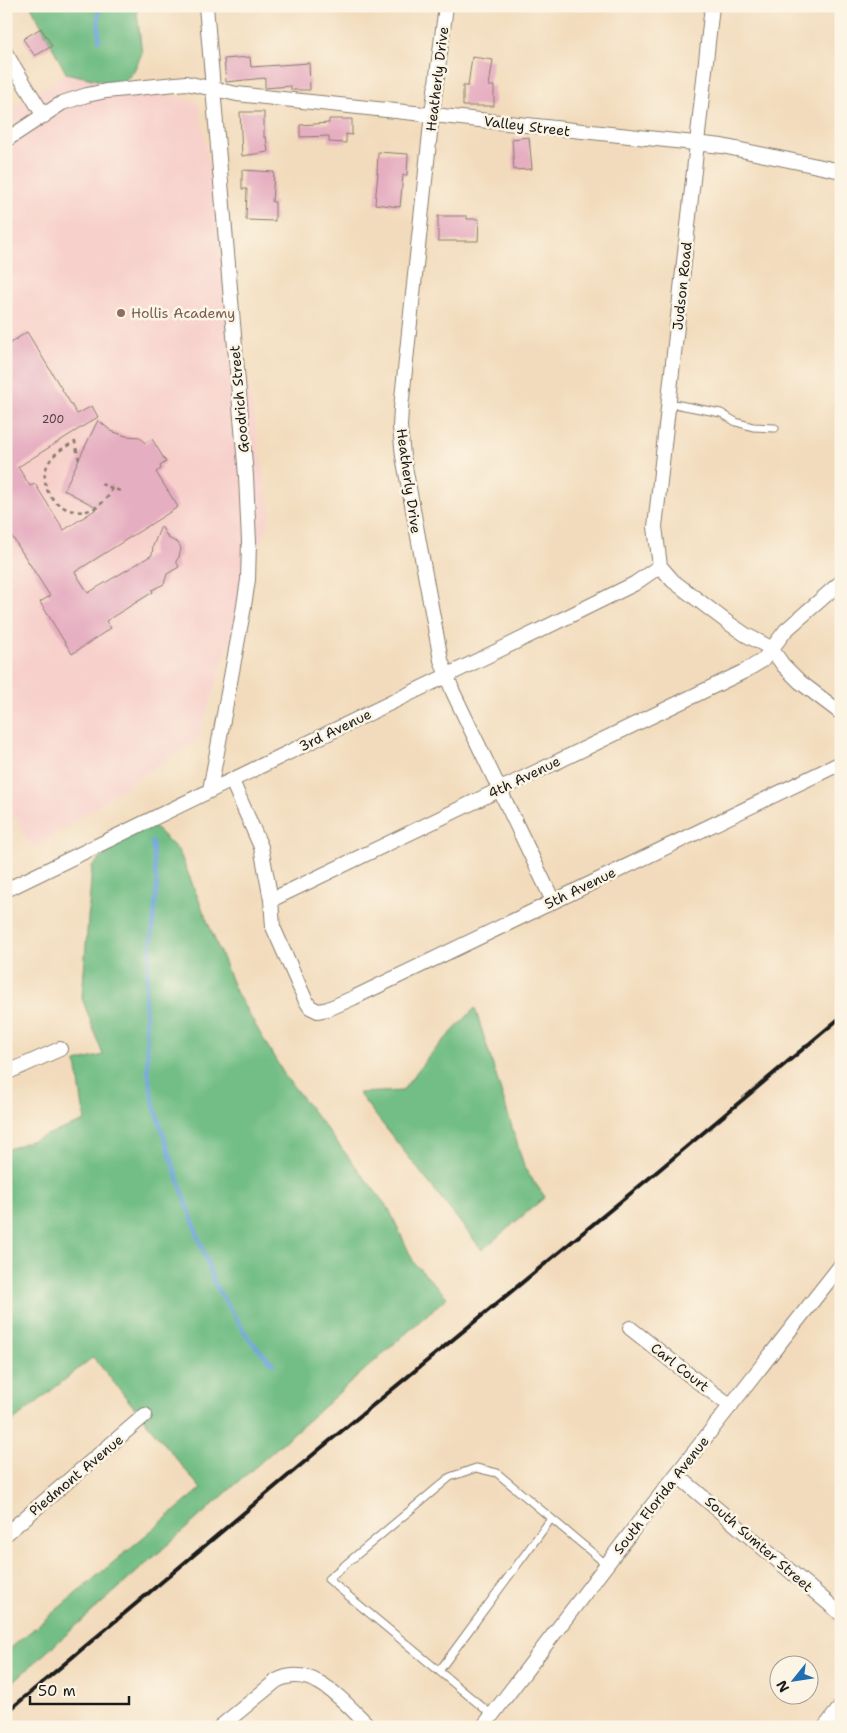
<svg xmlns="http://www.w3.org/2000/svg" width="847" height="1733" font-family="'Shantell Sans',sans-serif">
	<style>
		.built { fill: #f7d0cb }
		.forest { fill: #73be86; stroke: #486d51 }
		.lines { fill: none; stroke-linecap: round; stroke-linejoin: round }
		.stream { stroke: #72a5de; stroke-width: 4 }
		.building { fill: #e6aec1 }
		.lane-casing { stroke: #877c6c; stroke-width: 9 }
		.street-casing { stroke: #877c6c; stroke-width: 16 }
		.path { stroke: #877c6c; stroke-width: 2.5; stroke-dasharray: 4 4; stroke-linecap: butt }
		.lane { stroke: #fff; stroke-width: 7 }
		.street { stroke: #fff; stroke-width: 14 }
		.rail { stroke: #1c1c1c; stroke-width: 4 }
		.education-dot { fill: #8d6e63; stroke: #fcf5e5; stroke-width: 2 }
		.labels { text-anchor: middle; stroke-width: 5; stroke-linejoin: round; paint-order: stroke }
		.number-label { font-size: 11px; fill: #4e4045 }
		.street-label { font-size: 14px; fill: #1c1c1c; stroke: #fcf5e5 }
		.education-label { font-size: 14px; fill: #785e54; stroke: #fcf5e5; text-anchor: start }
	</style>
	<rect width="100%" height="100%" fill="#fcf5e5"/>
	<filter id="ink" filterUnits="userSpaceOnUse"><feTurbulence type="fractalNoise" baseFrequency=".02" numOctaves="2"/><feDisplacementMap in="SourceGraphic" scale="10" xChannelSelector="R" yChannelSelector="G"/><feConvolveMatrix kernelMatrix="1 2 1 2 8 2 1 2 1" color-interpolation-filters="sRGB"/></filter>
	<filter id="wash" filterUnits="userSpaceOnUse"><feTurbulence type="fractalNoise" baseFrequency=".0096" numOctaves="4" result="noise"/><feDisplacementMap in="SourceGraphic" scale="20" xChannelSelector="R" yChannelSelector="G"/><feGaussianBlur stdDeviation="1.12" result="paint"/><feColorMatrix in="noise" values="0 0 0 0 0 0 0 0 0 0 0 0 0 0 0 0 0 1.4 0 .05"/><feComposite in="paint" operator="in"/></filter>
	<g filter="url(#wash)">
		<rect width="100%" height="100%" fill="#f2dbbc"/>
		<path class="built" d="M66,73L198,102L271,514L198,739L32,849L6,803V112Z"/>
		<path class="forest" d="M31,6H136L142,53L133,73L119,85L66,73Z
			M146,819L179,851L236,992L285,1076L389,1209L414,1263L447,1297L6,1688V1652L201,1489L93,1357L6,1427V1150L85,1121L76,1062L103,1055L82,998L92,866Z
			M475,1008L525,1169L545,1197L482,1250L358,1093L402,1091L429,1056Z"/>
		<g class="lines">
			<path class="stream" d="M98,6L99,40
				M152,842L157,888L145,999L148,1072L154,1105L174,1167L215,1285L249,1339L273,1364"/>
		</g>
		<g id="blocks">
			<path class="building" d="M41,28L52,46L35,56L23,39Z
				M250,57L251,67L309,63L310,90H291V86L265,88V78L226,82L224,59Z
				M472,57L493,60L489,86H494V106H463V86H468Z
				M240,112H264V138L266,137L268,152L242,156Z
				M329,119H352V135L346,134V143L329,142V136L300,137V125L329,123Z
				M529,137L532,169L514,170L512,139Z
				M378,152L408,154L407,175H403L400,207L375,204L378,173H377Z
				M242,170L274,172L272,202H275V221L246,220L247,189H242Z
				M438,216H467V219H479L478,241H438Z
				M27,332L77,414L92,406L98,417L18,467L30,486L35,484L64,530L98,508L64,490L98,420L111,431L126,436L140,437L145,443L152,439L166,462L160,466L161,469L156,472L178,507L75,572L88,593L152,555L153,546L161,526L168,538L178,543L181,548L179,557L176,561L179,567L167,574L164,584L152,590L153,592L106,621L111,628L72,654L40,602L50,596L6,527V346Z"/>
		</g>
	</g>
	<g filter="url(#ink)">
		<use href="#blocks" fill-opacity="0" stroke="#877c6c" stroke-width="1"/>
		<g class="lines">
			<g class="lane-casing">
				<path id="lane" d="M669,403L721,413L736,422L753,427L775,428
					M439,1671L551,1519
					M492,1715L328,1579L450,1477L476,1468L497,1473L607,1565"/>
			</g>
			<g class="street-casing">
				<path id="street" d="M206,6L246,476L249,542L248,580L243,612L210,790
					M446,6L432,114L401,408L400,427L403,456L441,660L453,692L553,901
					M6,54L44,116
					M6,140L62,103L87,95L106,91L186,83L237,94L722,146L841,171
					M660,566L655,527L712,6
					M660,566L673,581L727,622L746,635L771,648L783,665L800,682L841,713
					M232,781L261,847L271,900L273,927L305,999L310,1007L318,1011L328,1009L353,998L841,763
					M6,890L565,618L634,584L660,566
					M271,900L745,671L763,660L786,630L841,582
					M6,1073L60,1049
					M630,1328L693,1378L731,1406
					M677,1475L841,1614
					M6,1534L145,1415
					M220,1727L276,1681C313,1661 345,1704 370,1727
					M483,1727L636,1526L841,1265
					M825,1727L841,1706"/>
			</g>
			<path class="path" d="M79,460L75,442C64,447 52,454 47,466C35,496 72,524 98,506C106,500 112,494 112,484
				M101,484L123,492"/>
			<use href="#lane" class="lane"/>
			<use href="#street" class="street"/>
			<path class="rail" d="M6,1713L321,1448L659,1170L841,1017"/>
		</g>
	</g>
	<circle class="education-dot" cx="121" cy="313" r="5"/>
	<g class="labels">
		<g class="number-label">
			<text x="53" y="423">200</text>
		</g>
		<g class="street-label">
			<text transform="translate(437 79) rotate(-83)" y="5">Heatherly Drive</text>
			<text transform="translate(527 126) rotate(7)" y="5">Valley Street</text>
			<text transform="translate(682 286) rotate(-84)" y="5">Judson Road</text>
			<text transform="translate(239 399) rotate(-95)" y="5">Goodrich Street</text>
			<text transform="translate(409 481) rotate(82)" y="5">Heatherly Drive</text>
			<text transform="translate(335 730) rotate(-26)" y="5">3rd Avenue</text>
			<text transform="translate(524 777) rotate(-26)" y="5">4th Avenue</text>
			<text transform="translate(580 888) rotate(-26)" y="5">5th Avenue</text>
			<text transform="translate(680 1367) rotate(38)" y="5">Carl Court</text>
			<text transform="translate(76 1475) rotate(-40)" y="5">Piedmont Avenue</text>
			<text transform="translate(661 1495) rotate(-52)" y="5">South Florida Avenue</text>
			<text transform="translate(759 1544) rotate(41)" y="5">South Sumter Street</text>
		</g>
		<g class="education-label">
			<text x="131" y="318">Hollis Academy</text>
		</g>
	</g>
	<rect width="847" height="1733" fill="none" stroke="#fcf5e5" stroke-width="25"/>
	<g transform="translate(794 1680) rotate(240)"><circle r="24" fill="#fcf5e5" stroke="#a29e95"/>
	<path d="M0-4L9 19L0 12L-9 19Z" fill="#1f6fb2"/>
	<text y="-8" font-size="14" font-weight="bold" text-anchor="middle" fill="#1c1c1c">N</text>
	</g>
	<path d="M30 1696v8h99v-8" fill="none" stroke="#1c1c1c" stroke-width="2.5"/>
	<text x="38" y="1696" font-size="15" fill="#1c1c1c" stroke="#fcf5e5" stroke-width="4" paint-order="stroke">50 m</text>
</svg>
